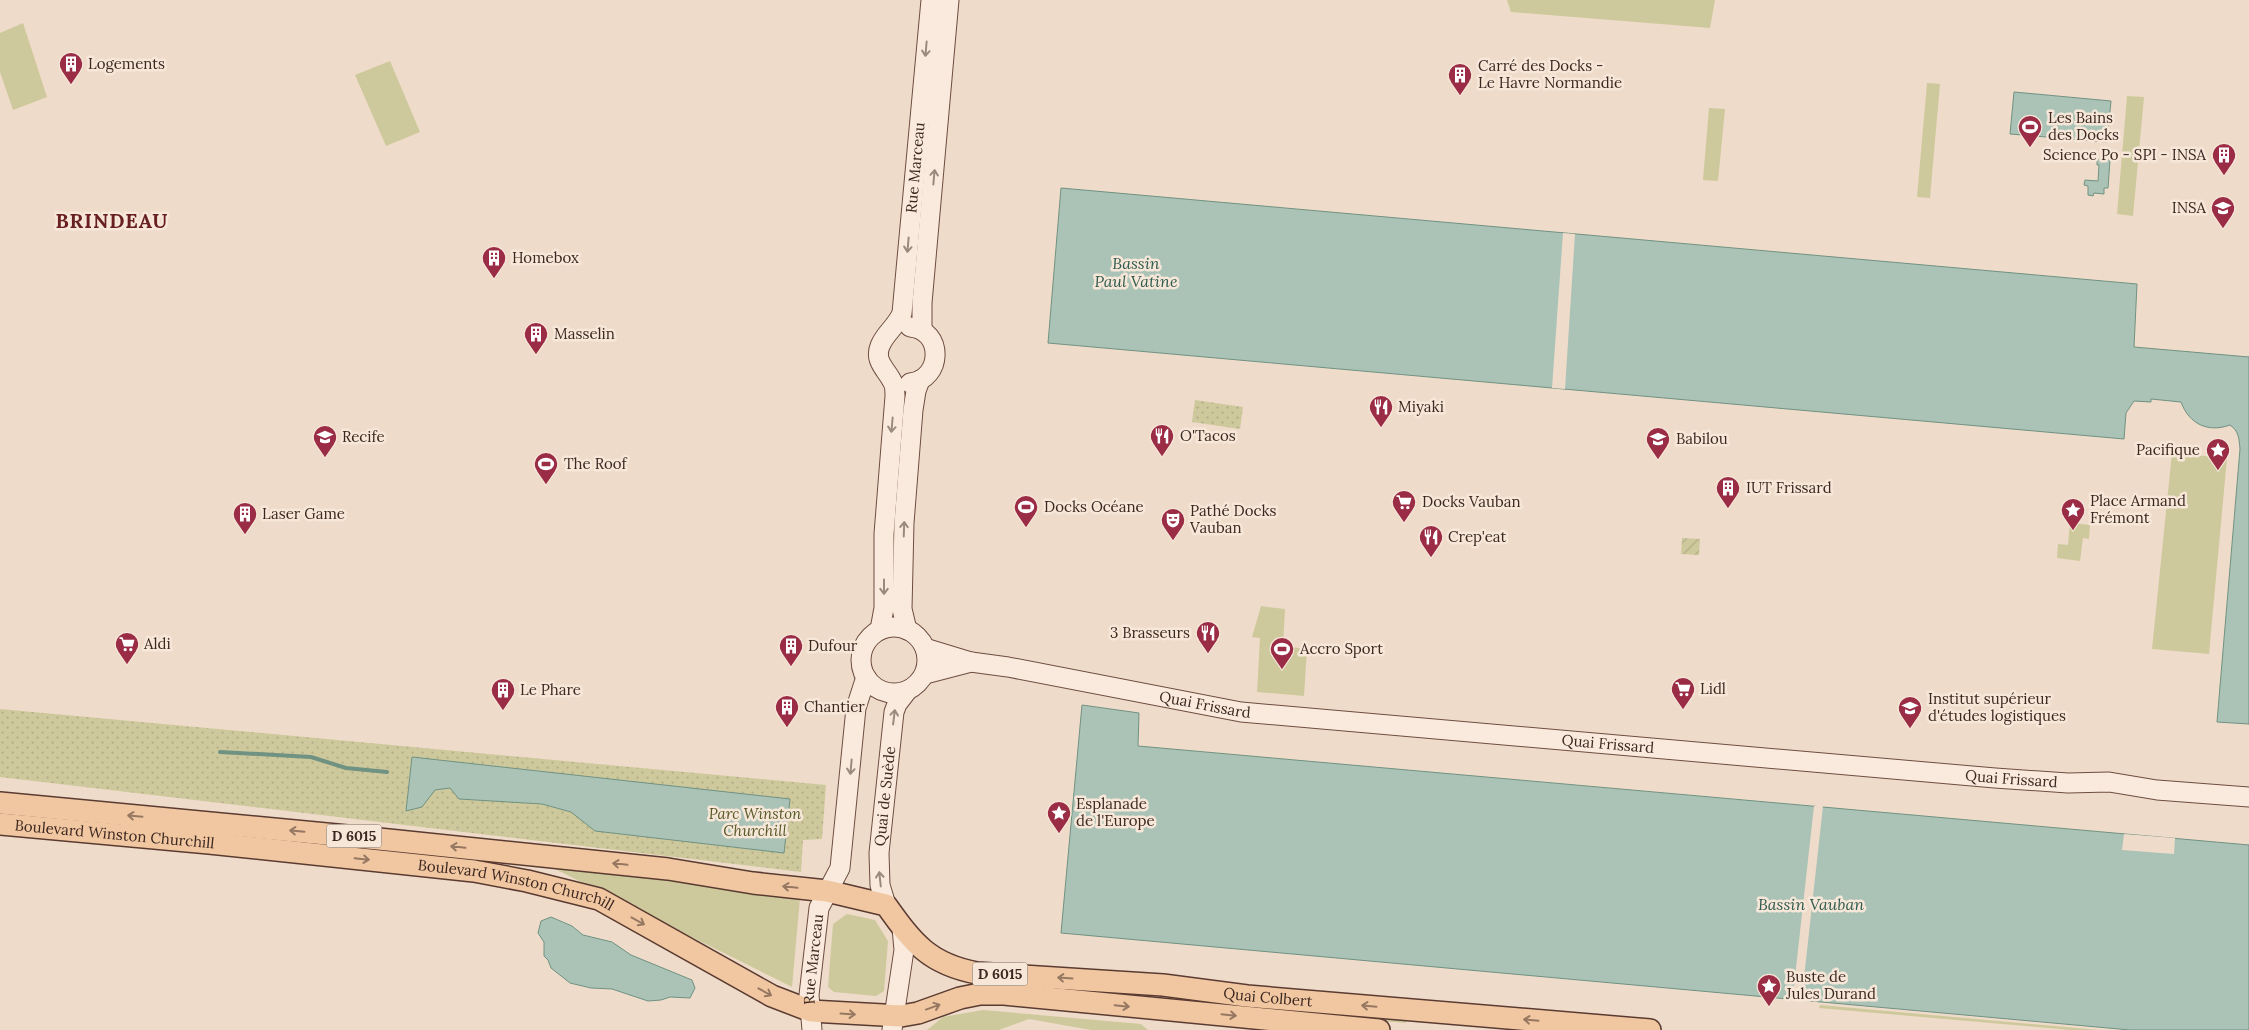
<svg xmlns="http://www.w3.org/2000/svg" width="2249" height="1030" font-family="Lora,serif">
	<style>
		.grass { fill: #cec99c }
		.park { fill: url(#park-dots) }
		.garden { fill: url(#garden-furrows) }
		.water { fill: #aac3b6; stroke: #709282 }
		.pier { fill: #efdbc9 }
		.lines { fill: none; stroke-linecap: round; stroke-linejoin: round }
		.stream { stroke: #709282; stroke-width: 4 }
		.secondary-casing { stroke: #6e4d40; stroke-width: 21 }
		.primary-casing { stroke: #5a3b31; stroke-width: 24 }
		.secondary { stroke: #f9eadd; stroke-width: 19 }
		.primary { stroke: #f1c7a2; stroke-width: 21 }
		.oneway { stroke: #9a897f }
		.oneway2 { stroke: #967862 }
		.labels { text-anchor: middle; stroke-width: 5; stroke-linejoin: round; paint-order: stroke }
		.shield { fill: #f6e7d9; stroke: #746158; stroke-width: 1 }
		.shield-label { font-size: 14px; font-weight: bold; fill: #3c2821 }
		.poi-label { font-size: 15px; fill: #3c2821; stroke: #f6e7d9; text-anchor: start }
		.street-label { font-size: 15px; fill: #3c2821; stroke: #f6e7d9 }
		.park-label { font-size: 15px; font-style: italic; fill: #575927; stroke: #f6e7d9 }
		.water-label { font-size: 16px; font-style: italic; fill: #305c4f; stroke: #f6e7d9 }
		.district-label { font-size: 20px; font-weight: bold; letter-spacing: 1px; fill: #692021; stroke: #f6e7d9 }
	</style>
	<defs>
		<pattern id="park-dots" width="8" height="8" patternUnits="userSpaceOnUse" patternTransform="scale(1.25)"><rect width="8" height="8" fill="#cec99c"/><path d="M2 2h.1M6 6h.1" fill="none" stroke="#b2ad86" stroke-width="1.8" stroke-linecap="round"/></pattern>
		<pattern id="garden-furrows" width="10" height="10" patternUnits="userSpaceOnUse" patternTransform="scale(1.25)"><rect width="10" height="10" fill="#cec99c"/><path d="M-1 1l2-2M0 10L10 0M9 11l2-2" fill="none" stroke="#b2ad86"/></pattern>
	</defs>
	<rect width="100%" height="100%" fill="#efdbc9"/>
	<path class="grass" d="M1507,0H1715L1710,28L1511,12Z
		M23,23L47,97L13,110L0,72V33Z
		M390,61L420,132L386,146L355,75Z
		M1927,83L1940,84L1930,198L1917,197Z
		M2127,96L2144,97L2133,216L2117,214Z
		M1709,108L1725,109L1718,181L1703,180Z
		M2172,453L2227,458L2209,654L2152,649Z
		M2070,523L2090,525L2089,539L2083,538L2080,561L2057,558L2058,544L2068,545Z
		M1261,606L1285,609L1283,646L1307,649L1304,696L1257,692L1260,638L1252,637Z
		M555,863L800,898L792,987L553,868Z
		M847,914L875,920L888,941L884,991L876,996L834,992L828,987L833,924Z
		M1820,1005L2099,1030H2071L1819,1008Z
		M983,1010L1141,1024L1148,1030H1091L1029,1019L999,1030H927L943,1017Z
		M1368,1012L1406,1016V1023L1367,1020Z"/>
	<path class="park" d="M1195,400L1243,407L1240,429L1192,422Z
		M0,709L826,785L822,839L803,840L801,872L0,777Z"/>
	<path class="garden" d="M1682,538L1700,539L1699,555L1681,554Z"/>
	<path class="water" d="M2014,92L2111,101L2107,142L2010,134Z
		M2097,159L2110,160L2108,188H2104V194L2094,193L2093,196L2088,195V186L2084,185L2085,180L2098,181L2099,165H2097Z
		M1061,188L2137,284L2134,347L2249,357V724L2217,722L2240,449C2239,439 2239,431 2230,425C2208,433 2189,424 2181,402L2151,399V402L2134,401L2126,413L2124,439L1048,343Z
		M1082,705L1139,713L1138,746L2249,845V1030H2130L1061,933Z
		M412,757L790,799L784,853L595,831L571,812L542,804L459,799L450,788L435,790L422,807L406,811Z
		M551,917L572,926L583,935L612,942L631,955L692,980L695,988L690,998L670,997L661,1000L648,1001L612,989L591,988L570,983L551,968L548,960L544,956V942L538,933L541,921Z"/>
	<path class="pier" d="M1563,233L1575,234L1565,389L1552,388Z
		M1814,806H1823L1803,987L1806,988L1809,1002L1785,999L1791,987L1794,986Z
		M2124,834L2175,838L2174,854L2122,850Z"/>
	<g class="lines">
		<path class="stream" d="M220,752L311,757L346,768L387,772"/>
		<g class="secondary-casing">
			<g id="secondary">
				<path d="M910,327C944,330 943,379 910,383"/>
				<path d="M922,330V303L949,0"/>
				<circle cx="894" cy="660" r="33"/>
				<path id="s1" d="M880,630L884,608V534L895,396C895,391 895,385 892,381C886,369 874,361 880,346C885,333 897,326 902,313L931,0"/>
				<path d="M907,630L902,609L904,523L913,410L916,391L920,380"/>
				<path id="s2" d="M925,648L971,662L1008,667L1241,712L1995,778L2068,783L2109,782L2157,790L2249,797"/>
				<path d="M925,674L971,662"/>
				<path id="s3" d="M886,905L880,885L879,853L894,712L897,704L907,691"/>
				<path id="s4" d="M812,1030L809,995L819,908L840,868L856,708L866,677"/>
				<path d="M892,1030L904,950L902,928"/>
			</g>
		</g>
		<g class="primary-casing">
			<g id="primary">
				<path id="s5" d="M0,803L379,839L668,869L753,883L827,891L886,905C913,943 929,964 977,973L1163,985L1247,996L1650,1030"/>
				<path id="s6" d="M0,824L209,843L474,871L527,881L599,899L772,996L811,1011L901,1016L918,1013L960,998L980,994H1004L1379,1030"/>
			</g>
		</g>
		<use href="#secondary" class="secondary"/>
		<use href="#primary" class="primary"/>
	</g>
	<defs><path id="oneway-shaft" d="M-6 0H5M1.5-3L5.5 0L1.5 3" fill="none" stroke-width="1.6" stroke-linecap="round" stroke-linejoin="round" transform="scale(1.25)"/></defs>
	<g class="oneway">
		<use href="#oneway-shaft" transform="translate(926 49) rotate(95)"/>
		<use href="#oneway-shaft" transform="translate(934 177) rotate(-85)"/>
		<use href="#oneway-shaft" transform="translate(908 245) rotate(95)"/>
		<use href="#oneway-shaft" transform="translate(892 425) rotate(95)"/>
		<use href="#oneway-shaft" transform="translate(904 529) rotate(-88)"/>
		<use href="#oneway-shaft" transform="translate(884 587) rotate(90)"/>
		<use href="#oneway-shaft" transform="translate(894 717) rotate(-83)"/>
		<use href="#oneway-shaft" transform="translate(851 767) rotate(95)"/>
		<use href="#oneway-shaft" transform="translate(880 879) rotate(-96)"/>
	</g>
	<g class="oneway2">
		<use href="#oneway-shaft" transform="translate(135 816) rotate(-175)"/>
		<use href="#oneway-shaft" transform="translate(297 831) rotate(-175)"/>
		<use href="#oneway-shaft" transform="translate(458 847) rotate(-174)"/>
		<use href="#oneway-shaft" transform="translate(362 859) rotate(6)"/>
		<use href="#oneway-shaft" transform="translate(620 864) rotate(-174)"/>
		<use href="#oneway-shaft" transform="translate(790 887) rotate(-174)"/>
		<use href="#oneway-shaft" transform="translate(638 921) rotate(29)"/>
		<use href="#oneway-shaft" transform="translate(1065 978) rotate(-176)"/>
		<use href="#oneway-shaft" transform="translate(765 992) rotate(29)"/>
		<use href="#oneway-shaft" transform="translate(1122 1006) rotate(6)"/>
		<use href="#oneway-shaft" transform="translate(1369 1006) rotate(-175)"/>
		<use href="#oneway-shaft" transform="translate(933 1007) rotate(-20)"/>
		<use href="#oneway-shaft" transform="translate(848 1014) rotate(4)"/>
		<use href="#oneway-shaft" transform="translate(1229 1015) rotate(6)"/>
		<use href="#oneway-shaft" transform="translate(1531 1020) rotate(-175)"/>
	</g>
	<defs>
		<g id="building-pin" transform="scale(1.25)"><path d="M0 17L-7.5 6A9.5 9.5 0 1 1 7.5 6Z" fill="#9b2c46" stroke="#f6e7d9"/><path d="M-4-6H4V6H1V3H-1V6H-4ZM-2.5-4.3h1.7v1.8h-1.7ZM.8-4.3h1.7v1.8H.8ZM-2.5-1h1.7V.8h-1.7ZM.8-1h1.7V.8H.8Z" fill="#fff"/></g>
		<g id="stadium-pin" transform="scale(1.25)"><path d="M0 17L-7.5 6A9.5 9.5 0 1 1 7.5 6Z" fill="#9b2c46" stroke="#f6e7d9"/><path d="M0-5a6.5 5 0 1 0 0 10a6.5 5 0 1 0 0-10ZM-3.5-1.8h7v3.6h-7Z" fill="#fff"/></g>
		<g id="university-pin" transform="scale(1.25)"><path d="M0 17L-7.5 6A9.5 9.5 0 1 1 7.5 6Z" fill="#9b2c46" stroke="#f6e7d9"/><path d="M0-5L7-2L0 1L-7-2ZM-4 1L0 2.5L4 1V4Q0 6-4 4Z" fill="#fff"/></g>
		<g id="restaurant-pin" transform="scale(1.25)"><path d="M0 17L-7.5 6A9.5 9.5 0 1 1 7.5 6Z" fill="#9b2c46" stroke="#f6e7d9"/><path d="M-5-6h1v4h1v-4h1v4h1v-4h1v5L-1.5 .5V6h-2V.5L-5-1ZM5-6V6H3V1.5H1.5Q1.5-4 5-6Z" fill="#fff"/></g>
		<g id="school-pin" transform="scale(1.25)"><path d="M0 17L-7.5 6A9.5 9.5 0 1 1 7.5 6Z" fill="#9b2c46" stroke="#f6e7d9"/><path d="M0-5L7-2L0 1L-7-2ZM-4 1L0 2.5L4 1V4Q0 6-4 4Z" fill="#fff"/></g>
		<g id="sight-pin" transform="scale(1.25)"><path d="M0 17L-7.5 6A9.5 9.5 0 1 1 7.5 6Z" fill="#9b2c46" stroke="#f6e7d9"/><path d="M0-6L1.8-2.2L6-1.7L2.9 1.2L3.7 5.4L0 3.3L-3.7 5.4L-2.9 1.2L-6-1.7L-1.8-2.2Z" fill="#fff"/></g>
		<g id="supermarket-pin" transform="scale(1.25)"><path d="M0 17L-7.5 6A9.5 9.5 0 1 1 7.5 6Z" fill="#9b2c46" stroke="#f6e7d9"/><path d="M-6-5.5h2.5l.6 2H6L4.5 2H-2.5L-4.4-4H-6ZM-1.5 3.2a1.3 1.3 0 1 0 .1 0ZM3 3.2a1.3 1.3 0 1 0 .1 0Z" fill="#fff"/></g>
		<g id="theatre-pin" transform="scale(1.25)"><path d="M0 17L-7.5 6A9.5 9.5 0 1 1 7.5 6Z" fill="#9b2c46" stroke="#f6e7d9"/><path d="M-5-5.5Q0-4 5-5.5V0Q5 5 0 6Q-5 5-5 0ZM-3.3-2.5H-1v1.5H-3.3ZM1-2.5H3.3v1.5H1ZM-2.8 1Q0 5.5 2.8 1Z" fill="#fff"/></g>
	</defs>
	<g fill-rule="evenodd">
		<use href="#building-pin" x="71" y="64"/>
		<use href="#building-pin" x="1460" y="75"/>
		<use href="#stadium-pin" x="2030" y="127"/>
		<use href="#building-pin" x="2224" y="155"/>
		<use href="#university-pin" x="2223" y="208"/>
		<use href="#building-pin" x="494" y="258"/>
		<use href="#building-pin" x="536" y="334"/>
		<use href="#restaurant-pin" x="1381" y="407"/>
		<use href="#restaurant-pin" x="1162" y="436"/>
		<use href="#school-pin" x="325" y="437"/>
		<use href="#school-pin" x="1658" y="439"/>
		<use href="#sight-pin" x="2218" y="450"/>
		<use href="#stadium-pin" x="546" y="464"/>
		<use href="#building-pin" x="1728" y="488"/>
		<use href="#supermarket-pin" x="1404" y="502"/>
		<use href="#stadium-pin" x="1026" y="507"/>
		<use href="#sight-pin" x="2073" y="510"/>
		<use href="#building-pin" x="245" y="514"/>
		<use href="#theatre-pin" x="1173" y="520"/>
		<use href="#restaurant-pin" x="1431" y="537"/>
		<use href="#restaurant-pin" x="1208" y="633"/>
		<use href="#supermarket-pin" x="127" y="644"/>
		<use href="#building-pin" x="791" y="646"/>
		<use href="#stadium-pin" x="1282" y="649"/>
		<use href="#supermarket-pin" x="1683" y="689"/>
		<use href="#building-pin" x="503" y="690"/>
		<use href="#building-pin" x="787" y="707"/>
		<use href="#university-pin" x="1910" y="708"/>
		<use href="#sight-pin" x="1059" y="813"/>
		<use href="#sight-pin" x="1769" y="986"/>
	</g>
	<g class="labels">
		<g class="shield">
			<rect x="326.5" y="824.5" width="55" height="23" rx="4"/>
			<rect x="972.5" y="962.5" width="55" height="23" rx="4"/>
		</g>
		<g class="shield-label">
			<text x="354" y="841">D 6015</text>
			<text x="1000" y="979">D 6015</text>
		</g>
		<g class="poi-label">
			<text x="88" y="69">Logements</text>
			<text x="1478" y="71">Carré des Docks -<tspan x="1478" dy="17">Le Havre Normandie</tspan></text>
			<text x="2048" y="123">Les Bains<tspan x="2048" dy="17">des Docks</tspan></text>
			<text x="2206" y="160" text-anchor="end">Science Po - SPI - INSA</text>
			<text x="2206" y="213" text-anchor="end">INSA</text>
			<text x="512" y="263">Homebox</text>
			<text x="554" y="339">Masselin</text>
			<text x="1398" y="412">Miyaki</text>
			<text x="1180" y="441">O'Tacos</text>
			<text x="342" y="442">Recife</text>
			<text x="1676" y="444">Babilou</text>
			<text x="2200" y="455" text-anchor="end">Pacifique</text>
			<text x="564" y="469">The Roof</text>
			<text x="1746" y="493">IUT Frissard</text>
			<text x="2090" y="506">Place Armand<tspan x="2090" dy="17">Frémont</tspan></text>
			<text x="1422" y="507">Docks Vauban</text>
			<text x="1044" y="512">Docks Océane</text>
			<text x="1190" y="516">Pathé Docks<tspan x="1190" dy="17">Vauban</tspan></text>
			<text x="262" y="519">Laser Game</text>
			<text x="1448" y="542">Crep'eat</text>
			<text x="1190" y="638" text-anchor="end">3 Brasseurs</text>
			<text x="144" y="649">Aldi</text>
			<text x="808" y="651">Dufour</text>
			<text x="1300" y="654">Accro Sport</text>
			<text x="1700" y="694">Lidl</text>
			<text x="520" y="695">Le Phare</text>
			<text x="1928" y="704">Institut supérieur<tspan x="1928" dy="17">d'études logistiques</tspan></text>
			<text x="804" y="712">Chantier</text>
			<text x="1076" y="809">Esplanade<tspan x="1076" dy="17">de l'Europe</tspan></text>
			<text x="1786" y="982">Buste de<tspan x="1786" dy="17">Jules Durand</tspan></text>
		</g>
		<g class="street-label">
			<text dy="5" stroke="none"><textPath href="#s1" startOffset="475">Rue Marceau</textPath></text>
			<text dy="5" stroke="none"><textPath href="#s2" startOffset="286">Quai Frissard</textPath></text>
			<text dy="5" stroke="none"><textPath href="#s2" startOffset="691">Quai Frissard</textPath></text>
			<text dy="5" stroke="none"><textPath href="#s2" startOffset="1096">Quai Frissard</textPath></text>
			<text dy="5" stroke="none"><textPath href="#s3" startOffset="110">Quai de Suède</textPath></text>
			<text dy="5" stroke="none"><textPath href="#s6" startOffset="115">Boulevard Winston Churchill</textPath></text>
			<text dy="5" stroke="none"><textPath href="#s6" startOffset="520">Boulevard Winston Churchill</textPath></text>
			<text dy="5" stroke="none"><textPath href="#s4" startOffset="71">Rue Marceau</textPath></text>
			<text dy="5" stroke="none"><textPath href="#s5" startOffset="1302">Quai Colbert</textPath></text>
		</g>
		<g class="park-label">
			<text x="755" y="819">Parc Winston<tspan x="755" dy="17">Churchill</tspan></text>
		</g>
		<g class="water-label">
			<text x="1136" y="269">Bassin<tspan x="1136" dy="18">Paul Vatine</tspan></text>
			<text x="1811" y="910">Bassin Vauban</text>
		</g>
		<g class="district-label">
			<text x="112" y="228">BRINDEAU</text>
		</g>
	</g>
</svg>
